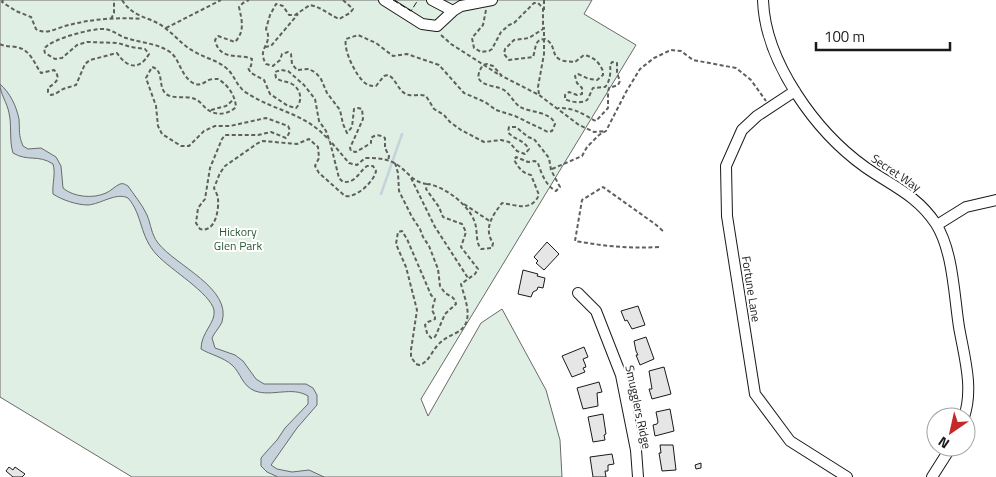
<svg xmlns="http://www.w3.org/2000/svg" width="996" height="477" font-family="'Titillium Web',sans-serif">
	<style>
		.green { fill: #e0efe3; stroke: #6a6a6a }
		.water { fill: #c6d2dc; stroke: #6a6a6a }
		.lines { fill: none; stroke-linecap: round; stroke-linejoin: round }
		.stream { stroke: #c6d2dc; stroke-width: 2.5 }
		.building { fill: #e6e6e6; stroke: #1a1a1a }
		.minor-casing { stroke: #1a1a1a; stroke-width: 12 }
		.path { stroke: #5f5f5f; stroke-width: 2; stroke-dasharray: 4 2.5; stroke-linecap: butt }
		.minor { stroke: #fff; stroke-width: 10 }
		.fence { stroke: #1a1a1a; stroke-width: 1; stroke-dasharray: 6 2.5; stroke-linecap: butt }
		.labels { text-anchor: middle; stroke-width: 4; stroke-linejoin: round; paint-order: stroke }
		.street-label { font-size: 12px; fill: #1a1a1a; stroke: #fff }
		.park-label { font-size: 12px; fill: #2b5a34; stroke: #fff }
	</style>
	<rect width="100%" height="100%" fill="#fff"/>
	<path class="green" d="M0,0H592L584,14L636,45L421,399L428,416L481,323L502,309L546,390L560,440L562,477H132L0,397Z"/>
	<path class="water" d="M0,84C10,93 16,105 19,119C20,131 18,134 23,146L28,149L41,148L56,157L61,166L63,188C73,197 93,199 106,193C111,191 115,186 120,184C124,183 124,184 128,186C134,195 142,204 147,215C151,224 151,234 158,243C176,266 232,288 222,322C220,327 214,333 212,338L215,348L235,355L243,361L256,379L264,384H306L313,388L317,395V405L297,428L271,465L277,469L292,472L309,470L324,477H278L267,472L261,466V458L267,451L277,440L285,428L308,404V396C292,386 272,397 255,391C242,386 241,373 232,365C223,357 211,355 201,349C201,332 216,323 214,310C210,293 171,270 157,255C139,236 143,215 128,198C116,192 101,204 88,205C77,205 62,200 53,194C52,183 56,174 53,164C38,154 28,162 13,153C9,140 12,126 9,113C7,102 0,94 0,84Z"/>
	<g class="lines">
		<path class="stream" d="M381,194L402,134"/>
	</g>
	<path class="building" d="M547,242L559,254L544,270L536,263L538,261L534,257Z
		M523,270L538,274L537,276L545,278L543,288L538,287L537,290L533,292L531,297L518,294Z
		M638,306L645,325L632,329L627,320L625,321L621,311Z
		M646,337L654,359L640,365L636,355H638L636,351L634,341Z
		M584,347L588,357L583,359L585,364L586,367L583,368L585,372L572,377L562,356Z
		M664,367L671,394L652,399L649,389H652L649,371Z
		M599,382L602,392L597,393L598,406L583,409L577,388Z
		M670,409L674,431L655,436L653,425L657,424L658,422L656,412Z
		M603,414L606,434L604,435L605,440L593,442L588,417Z
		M660,445H673L676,470L662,471L659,453H661Z
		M612,454L614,464L608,465V471H605L606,477H593L590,457Z
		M701,463V468L696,469L695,465Z
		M9,467L13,470L15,467L25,474L22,477H13L6,471Z"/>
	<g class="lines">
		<g class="minor-casing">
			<path id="minor" d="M384,0L422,24L437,26L453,11
				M432,0L453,11L461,6L492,0
				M763,0C765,62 816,132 865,167C892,186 917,195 936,224C953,251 954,295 959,327C964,356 974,388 964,417
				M795,91L757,116L742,130L726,166L727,216L755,394L790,441L847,477
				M937,225L966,207L996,200
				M578,293L596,311L621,375L636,450L638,477
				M932,477L951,447"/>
		</g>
		<path class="path" d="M3,0L2,2L16,11L31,17L36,29C45,35 55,29 65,26C90,19 117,17 142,19
			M122,0C134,19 150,16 165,28C176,36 183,46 195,52C205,58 216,60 225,67C234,74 235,82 241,88C243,91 247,93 250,95C278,112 305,113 329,140
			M343,0L353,9L350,13L339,19C328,14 321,7 310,5L295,15H289L283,6L276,4L270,15L266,29C274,45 256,47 266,64L273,66L280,60L282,54L288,52L291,54L292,64L297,70L309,69L316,73L321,79L327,93L340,110L343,124L347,133L352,127L354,109L358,108L362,109L363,119L350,148L351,151L356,152L371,143V138C376,134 380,135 385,138V148L389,156L388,161
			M544,0V10
			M486,10L483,25L472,38L474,48L481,52L489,51L492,49L501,32L509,25L514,23L534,3H538L543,8V29L529,38L514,40L505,49L504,54L509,60L533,57C536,49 534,39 545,39C556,44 551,54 559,59C563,62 570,61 575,62L584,55C594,57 599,62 603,71V75L597,80L589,79L578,74L575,76L577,83L582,88V94L577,95L569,92L565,95V99C570,102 582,104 587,100C589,98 591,91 593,88L605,87C610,82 611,72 610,65L612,62L617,63V73L620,81L618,85L609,88L608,92V108L596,121C581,114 577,108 558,108
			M111,19L114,13V0
			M166,28L221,0
			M441,35L451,44L501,76
			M0,44C5,47 10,46 16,47C30,49 34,63 41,73L54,70C62,79 55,83 48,88V92L51,95L55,94L63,89L76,85L85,64L90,60L117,53C127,68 139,71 149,54L145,49L131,47L118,43L87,42L77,45L62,58L55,59L45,53L44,49C50,39 93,28 105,29C113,30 119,36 126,38C141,43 157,43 170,52C180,59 180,75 193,83C199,86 202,84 207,81C209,79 215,79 218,79C228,85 235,95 236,107C228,115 215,116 207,109C203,106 200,101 195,99C186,95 171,100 165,93C158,85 164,70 152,67L146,78L156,106L158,126L162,134L181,146H189L204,131L215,126H230L266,118L288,126C291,131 289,134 286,138L271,132L258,135H225L222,139L210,168L205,199L198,208L196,223L200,229C215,233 219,211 218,199C218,195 215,191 214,188L220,173L225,166L258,143L263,141L297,144L309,139L318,147L319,158L315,166L319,173L345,196C356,198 374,182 376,171L373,166H367C358,173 356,183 343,182L339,178L330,142L326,131L319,121L315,99L304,85L288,71L281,70L275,72L276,78C281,82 287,81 292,84C301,89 303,101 296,108L288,106L270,94L264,80L251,73L248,68L251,66L252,59C240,53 220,62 215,40L218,36L235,42C245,31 242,21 239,7L243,3L249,0
			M265,47L271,46L298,14
			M539,94L538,87L544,54V27
			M211,110L226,106L233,100
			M332,143L349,163L357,165L365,158C376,158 386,158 396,164C408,171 412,183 428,184
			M395,163L398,173L399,191L412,217L420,229L423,237L429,246L438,269L440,286L445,293L452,297L455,300L456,304L445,314L436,335L434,338H431L427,333L425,325L428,322L435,319V316L432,310L435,299L431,295L407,239L402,231L398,232L396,244L406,267L417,310L411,350V357L416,364L419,365C428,363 431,353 437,346C443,339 448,337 456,333C476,323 465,300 461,284L475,274L478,269L461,247L466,232L462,224L443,217L439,207L426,189L428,184C446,187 470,206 475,223C478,232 475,241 481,249L492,248L493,243C483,228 493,215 502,203C517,205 531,212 539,195L531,175C522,173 519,168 514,160L516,157L528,162L535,161L538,163C541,173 546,186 556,191L560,187L551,170L549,158L542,149L534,139L528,137L516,127H509L508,132C514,140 523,139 529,149L525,154L517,151L509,142L501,140L484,142L461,130L450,122L444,115L434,109L426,96C420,94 414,96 409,95C398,93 397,79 388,75L384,76L376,86C372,86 369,86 365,83C356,76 343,50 346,39L358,35L376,43L393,56L407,54L439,65L464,93L485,102L496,110L515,116L548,132L552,131L555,124C550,111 531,113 520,107C514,103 511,95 504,90C494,84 468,87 483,65L487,64L493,66L502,76L539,95L579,125L594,132L606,131
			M552,169L582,156L587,147L599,135L606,131L626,92L640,69L654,58L671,50L681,51L693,60L736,68L751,80L766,101
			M411,178L435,227L468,278
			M464,204L491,222
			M659,247C630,249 604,246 575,241L582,200L603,187L655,224L663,231"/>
		<use href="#minor" class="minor"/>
		<path class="fence" d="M393,0L411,11L418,0"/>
	</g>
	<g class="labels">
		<g class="street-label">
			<text transform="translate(896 173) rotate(34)" y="4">Secret Way</text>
			<text transform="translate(751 289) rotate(81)" y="4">Fortune Lane</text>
			<text transform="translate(638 407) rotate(78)" y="4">Smugglers Ridge</text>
		</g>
		<g class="park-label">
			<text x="238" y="236">Hickory<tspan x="238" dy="14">Glen Park</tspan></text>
		</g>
	</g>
	<g transform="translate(951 432) rotate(214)"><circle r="24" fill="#ffffff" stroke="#a3a3a3"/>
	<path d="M0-4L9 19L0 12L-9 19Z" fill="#c62828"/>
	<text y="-8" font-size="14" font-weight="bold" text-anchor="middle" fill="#1a1a1a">N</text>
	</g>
	<path d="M816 42v8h134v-8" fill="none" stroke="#1a1a1a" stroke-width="2.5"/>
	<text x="824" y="42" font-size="15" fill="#1a1a1a" stroke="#ffffff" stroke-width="4" paint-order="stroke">100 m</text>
</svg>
